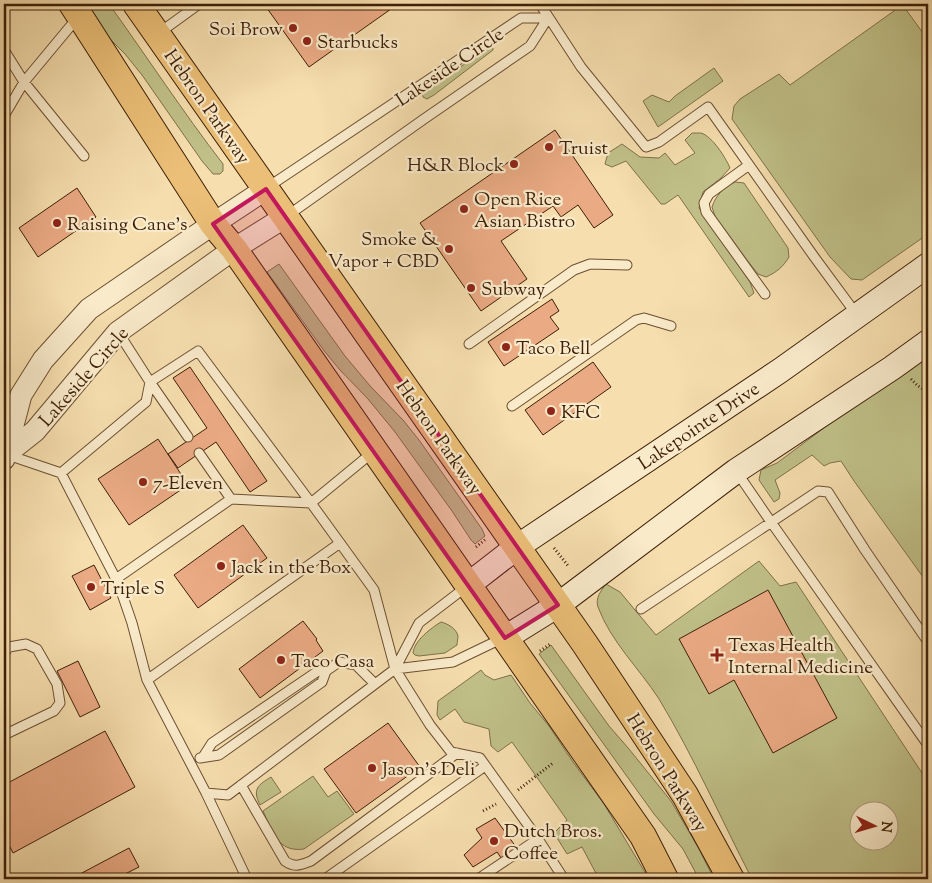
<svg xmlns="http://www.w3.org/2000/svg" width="932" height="883" font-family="'Sorts Mill Goudy',serif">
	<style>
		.green { fill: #c0c088; stroke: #7f7048; fill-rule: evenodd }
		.building { fill: #eaaa84; stroke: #3e1f07 }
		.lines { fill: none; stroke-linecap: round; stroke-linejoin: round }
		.service-casing { stroke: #6c4f31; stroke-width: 11 }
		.tertiary-casing { stroke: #6c4f31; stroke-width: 23 }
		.secondary-casing { stroke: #3e1f07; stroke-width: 26 }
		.primary-casing { stroke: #3e1f07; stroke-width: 28 }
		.path { stroke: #3e1f07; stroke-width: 3; stroke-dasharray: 1 2.5; stroke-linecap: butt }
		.service { stroke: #f9eaca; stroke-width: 9 }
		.tertiary { stroke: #f9eaca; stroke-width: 21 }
		.secondary { stroke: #f9eaca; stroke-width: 24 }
		.primary { stroke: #ebbf77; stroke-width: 26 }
		.marked { fill: #c2185b; fill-opacity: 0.2; stroke: #c2185b; stroke-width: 4; stroke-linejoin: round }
		.poi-dot { fill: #8f2418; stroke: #f9eaca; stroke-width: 2 }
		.labels { text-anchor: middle; stroke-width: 4.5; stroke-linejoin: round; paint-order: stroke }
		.poi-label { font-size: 19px; fill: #3e1f07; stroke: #f9eaca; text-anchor: start }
		.street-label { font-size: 19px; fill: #3e1f07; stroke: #f9eaca }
	</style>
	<rect width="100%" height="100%" fill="#f6deae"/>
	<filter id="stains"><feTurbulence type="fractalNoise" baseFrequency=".004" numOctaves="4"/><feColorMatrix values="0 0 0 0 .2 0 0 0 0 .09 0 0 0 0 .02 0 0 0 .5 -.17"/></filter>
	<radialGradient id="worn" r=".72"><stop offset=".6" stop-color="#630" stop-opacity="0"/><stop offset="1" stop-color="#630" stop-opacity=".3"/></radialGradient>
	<path class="green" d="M80,4H109C147,57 183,112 223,164V171L220,174H213L202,161L142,75L125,54L103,32Z
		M890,4H902L928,40V234L862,280L851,279L830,257L732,119L734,106L740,99L779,74L790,85L894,11Z
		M491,47L493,48V50L434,95L427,99L423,97L422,93L426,89Z
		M714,68L723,81L658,127L643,101L652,95L669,102L675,96Z
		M692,133C693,133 700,133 701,133C712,136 726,158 730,168L721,178L703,192L699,208L750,282L754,293L749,297L678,195L665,204H661L626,161L612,167L605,164L608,153L622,144L640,157L659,158L665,153L675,165L695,153L685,140Z
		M735,182L744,183L788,248L789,257C783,267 777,272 766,277L758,274L747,260L715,216L712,207C716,195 724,187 735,182Z
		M279,264L345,356L371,387L403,420L419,440L482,529L485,536L475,544L471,540L452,511L395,432L368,399L340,370L325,352L267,272Z
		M928,353V584L854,481L841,461L830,463L824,466L812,455L775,480L780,493L779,499L774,502L759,480L761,470L777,463L884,383Z
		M759,561L780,586L796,582L928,782V879H752C721,819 694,757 659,699C639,668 611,642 598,607C595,598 601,591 606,584L620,592L656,635ZM860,810H890V840H860Z
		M441,622C448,624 456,628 458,636C458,638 457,642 457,645L445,653L419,656L415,655L413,653C414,641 431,628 441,622Z
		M551,645L609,726L629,749L671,801L699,849L714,879H699L683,849L654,814L539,654Z
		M481,670L485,675L494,680L511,675L530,703L549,726L573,762L604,804L649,879H599L582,847L567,854L554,833L567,820L512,742L498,752L491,746L489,729L464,722L455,709L440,720L437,715L438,701Z
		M313,776L328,797L337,791L354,814L304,849C277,853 272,830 263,811Z
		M271,777L281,792L260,805C252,789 258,785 271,777Z"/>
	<path class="building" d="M264,4H398L309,67Z
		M555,130L613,215L594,228L578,205L561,217L553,206L501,241L527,279L481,311L420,223Z
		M77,188L96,217L38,257L19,228Z
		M552,299L559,311L550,317L559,329L504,366L488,342Z
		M593,362L611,387L543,435L525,410Z
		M190,367L267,481L250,492L216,442L178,468L168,454L207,428L173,378Z
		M158,439L188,485L129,525L98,479Z
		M243,525L267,558L198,608L174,575Z
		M94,565L111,598L90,610L72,576Z
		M768,590L837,718L773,753L734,680L709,694L679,639Z
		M303,621L317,639L316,640L323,651L260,698L239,669Z
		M78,661L100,707L80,717L57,671Z
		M388,723L420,767L356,813L324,769Z
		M105,731L135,787L13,853L4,835V785Z
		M495,818L519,851L506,865L497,852L473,867L464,855L482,838L476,829Z
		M129,848L139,867L115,879H83L80,874Z
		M39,876L40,879H15Z"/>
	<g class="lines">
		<g class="service-casing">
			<path id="service" d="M540,4L581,67L646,147L659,142L708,107L815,258L857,315
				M159,33L199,4
				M4,50L24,82L84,156
				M4,116L24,82L78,17
				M749,165L709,194L704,203L706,212L765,294
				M268,187L521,18H548
				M287,216L424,119L530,46L548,18
				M469,344L574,270L590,264L627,265
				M512,406L636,320L644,318L671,326
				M199,453L231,499
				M8,455L61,473L146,402L150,382L118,332
				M736,471L771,522L928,745
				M61,473L119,585L132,623L147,680
				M340,543L311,503L373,452
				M116,579L231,499L311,503L198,351L150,382L188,437
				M466,587L419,623L395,669L453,662L503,638
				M641,609L818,491L828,492L865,550L928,642
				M4,653L9,647L26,644L37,649L57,684L60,703L54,711L4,735
				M395,669L228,795L206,793L147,680L340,543L374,590L395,669L430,725L451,752L480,758L538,839L564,879
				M203,757L212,743L318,671H326L339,662L356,665L375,684
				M200,758L219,755L322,682L326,671
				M241,785L285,861C295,868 300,865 311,861L457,753
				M206,793L247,879
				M325,879L485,766
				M478,879L538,839"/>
		</g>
		<g class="tertiary-casing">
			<path id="tertiary" d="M6,454L35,431L118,332L234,249L285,217
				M4,459L21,395L43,360L89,309L213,224L266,189"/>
		</g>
		<g class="secondary-casing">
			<path id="secondary" d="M468,585L517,547L781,370L928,265
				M505,638L558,605L736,471L892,368L928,342"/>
		</g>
		<g class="primary-casing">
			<path id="primary" d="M72,4L213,224L234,249L643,836L665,879
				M136,4L585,644L685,795L731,879"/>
		</g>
		<path class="path" d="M911,379L918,386L926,391L928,389
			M926,391V405L928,420
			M476,547L486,539
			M554,548L569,567
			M540,651L550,644
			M518,790L553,763
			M483,811L496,804"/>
		<use href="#service" class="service"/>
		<use href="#tertiary" class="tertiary"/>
		<use href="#secondary" class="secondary"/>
		<use href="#primary" class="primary"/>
	</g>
	<path class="marked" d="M266,189L558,605L505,638L213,224Z"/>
	<g class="poi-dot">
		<circle cx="293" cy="28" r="5"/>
		<circle cx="307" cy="41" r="5"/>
		<circle cx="549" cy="147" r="5"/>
		<circle cx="514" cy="164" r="5"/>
		<circle cx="464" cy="209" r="5"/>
		<circle cx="57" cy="223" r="5"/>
		<circle cx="449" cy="249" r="5"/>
		<circle cx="471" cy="288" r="5"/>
		<circle cx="506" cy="347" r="5"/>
		<circle cx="551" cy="411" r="5"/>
		<circle cx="143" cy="482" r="5"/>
		<circle cx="221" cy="566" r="5"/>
		<circle cx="91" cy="587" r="5"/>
		<path d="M714.5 647.5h5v5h5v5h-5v5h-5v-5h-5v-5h5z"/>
		<circle cx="281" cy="660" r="5"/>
		<circle cx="372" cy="768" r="5"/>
		<circle cx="494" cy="841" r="5"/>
	</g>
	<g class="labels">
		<g class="poi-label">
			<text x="283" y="35" text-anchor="end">Soi Brow</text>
			<text x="317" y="48">Starbucks</text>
			<text x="559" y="154">Truist</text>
			<text x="504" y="171" text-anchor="end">H&amp;R Block</text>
			<text x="474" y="205">Open Rice<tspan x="474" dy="22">Asian Bistro</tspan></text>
			<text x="67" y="230">Raising Cane's</text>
			<text x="439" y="245" text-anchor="end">Smoke &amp;<tspan x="439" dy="22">Vapor + CBD</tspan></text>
			<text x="481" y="295">Subway</text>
			<text x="516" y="354">Taco Bell</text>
			<text x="561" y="418">KFC</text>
			<text x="153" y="489">7-Eleven</text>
			<text x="231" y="573">Jack in the Box</text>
			<text x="101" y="594">Triple S</text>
			<text x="728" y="651">Texas Health<tspan x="728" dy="22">Internal Medicine</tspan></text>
			<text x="291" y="667">Taco Casa</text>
			<text x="382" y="775">Jason's Deli</text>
			<text x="504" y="837">Dutch Bros.<tspan x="504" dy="22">Coffee</tspan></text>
		</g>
		<g class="street-label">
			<text transform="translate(449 66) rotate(-34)" y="7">Lakeside Circle</text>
			<text transform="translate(208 106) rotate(55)" y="7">Hebron Parkway</text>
			<text transform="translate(83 376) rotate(-49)" y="7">Lakeside Circle</text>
			<text transform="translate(698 425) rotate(-34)" y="7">Lakepointe Drive</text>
			<text transform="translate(440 437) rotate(55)" y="7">Hebron Parkway</text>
			<text transform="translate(668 772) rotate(58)" y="7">Hebron Parkway</text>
		</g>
	</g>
	<rect width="932" height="883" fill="none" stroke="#f6deae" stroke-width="20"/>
	<rect x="5" y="5" width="922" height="873" fill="none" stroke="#3e1f07" stroke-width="2.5"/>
	<rect x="10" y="10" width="912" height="863" fill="none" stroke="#3e1f07"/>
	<g transform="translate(874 826) rotate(95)"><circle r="24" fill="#f9eaca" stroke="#ae997c"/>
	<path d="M0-4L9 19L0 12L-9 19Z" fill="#8f2418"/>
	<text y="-8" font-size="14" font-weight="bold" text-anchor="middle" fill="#3e1f07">N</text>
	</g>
	<rect width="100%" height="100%" filter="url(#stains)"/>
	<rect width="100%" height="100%" fill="url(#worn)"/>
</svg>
